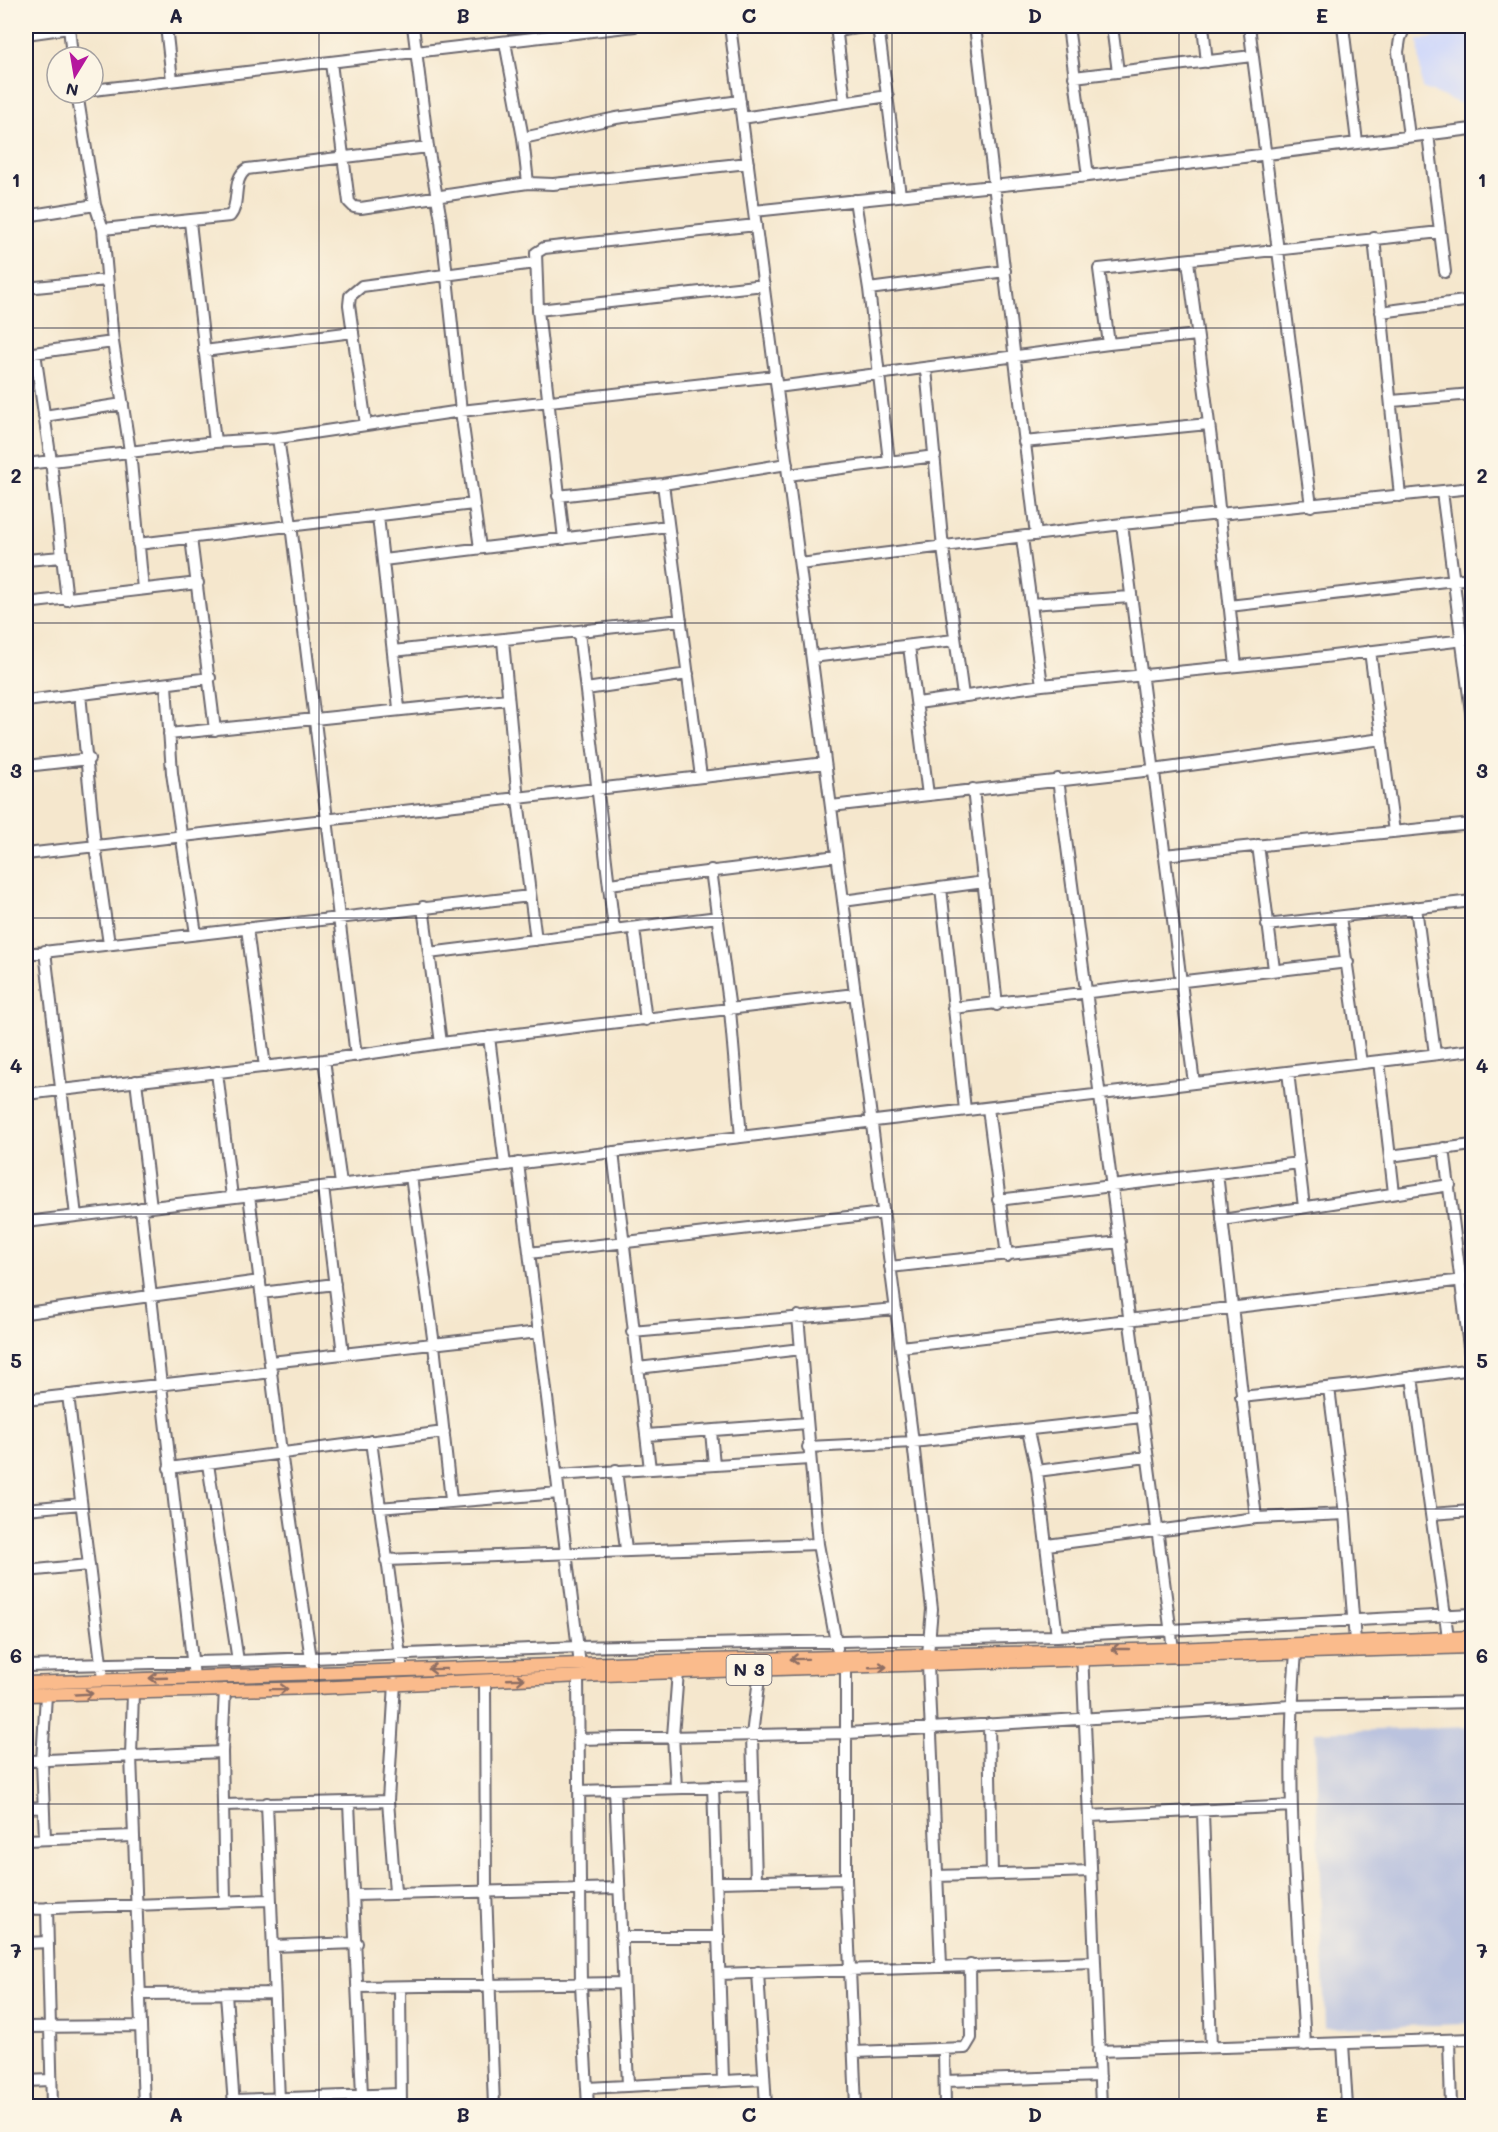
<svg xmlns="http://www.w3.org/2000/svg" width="1498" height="2132" font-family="Mali,sans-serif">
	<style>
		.built { fill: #d1d9f9 }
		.industrial { fill: #bbc3de }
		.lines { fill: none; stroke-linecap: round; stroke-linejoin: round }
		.minor-casing { stroke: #6c676e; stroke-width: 14 }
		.major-casing { stroke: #6c676e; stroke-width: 15 }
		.minor { stroke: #fff; stroke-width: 10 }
		.major { stroke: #fabb8c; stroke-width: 12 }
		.oneway { stroke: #8e6e64 }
		.grid { fill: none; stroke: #22223b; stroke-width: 1.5; stroke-opacity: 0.55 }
		.labels { text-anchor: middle; stroke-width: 4.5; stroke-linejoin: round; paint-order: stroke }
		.shield { fill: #fcf5e5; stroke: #63616e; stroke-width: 1.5 }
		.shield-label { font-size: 18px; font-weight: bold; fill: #22223b }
		.neatline { fill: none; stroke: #22223b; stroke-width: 2 }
		.grid-label { font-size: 20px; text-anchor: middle; font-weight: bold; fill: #22223b }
	</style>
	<rect width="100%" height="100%" fill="#fcf5e5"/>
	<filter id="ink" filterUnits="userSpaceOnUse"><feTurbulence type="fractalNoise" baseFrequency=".0167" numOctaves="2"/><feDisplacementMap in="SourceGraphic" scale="12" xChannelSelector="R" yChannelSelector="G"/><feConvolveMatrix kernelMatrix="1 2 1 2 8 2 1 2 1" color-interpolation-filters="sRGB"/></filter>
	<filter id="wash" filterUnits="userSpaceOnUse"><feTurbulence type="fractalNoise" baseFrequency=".008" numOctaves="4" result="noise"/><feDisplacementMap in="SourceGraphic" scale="24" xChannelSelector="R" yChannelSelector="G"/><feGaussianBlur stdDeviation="1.35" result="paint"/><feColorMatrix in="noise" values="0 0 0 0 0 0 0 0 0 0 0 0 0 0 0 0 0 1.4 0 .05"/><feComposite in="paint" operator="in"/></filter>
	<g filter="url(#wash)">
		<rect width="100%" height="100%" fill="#f5e7cd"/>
		<path class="built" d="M1472,33V103L1471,108L1422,88L1418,40Z"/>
		<path class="industrial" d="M1472,1727V2024L1325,2028L1315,1732Z"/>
	</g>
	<g filter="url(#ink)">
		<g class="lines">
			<g class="minor-casing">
				<path id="minor" d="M69,26L72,57
					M166,26L172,80
					M413,26L428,147L441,220L461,411L480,548
					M730,26L913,1442L932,1609L928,1654
					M836,26L845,102
					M878,26L900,195
					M975,26L1036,535
					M1068,26L1088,176
					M1112,26L1118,72
					M1203,26L1207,62
					M1249,26L1311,506
					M1343,26L1357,142
					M1405,26L1400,39L1398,52L1409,136
					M836,31L870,26
					M26,34L69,28
					M331,63L349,202L354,207L361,208L528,183L523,138L505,42
					M1074,77L1252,56
					M93,90L635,26
					M77,93L95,205L103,229L113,342L130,451L143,589
					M742,118L888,96
					M1428,134L1445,272
					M523,138L616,118L740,101
					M528,183L553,184L748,163
					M855,200L869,289L889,461
					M754,211L1088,176L1472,129
					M26,216L95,205
					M190,222L215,442
					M103,229L230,216C241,203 231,179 247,169L428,147
					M1374,238L1400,496
					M1188,261L1215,470L1236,666
					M26,288L106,280
					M869,289L1005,271
					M538,310L764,285
					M1381,312L1472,300
					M1109,344L1099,269L1440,232
					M204,351L353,332
					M35,353L51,461L67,600
					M26,354L113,342
					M926,369L943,548L963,696
					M777,387L1109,344L1197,335
					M1392,401L1472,394
					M44,416L123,404
					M366,425L349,305L350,296L362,286L535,263
					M278,438L291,525L356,1056
					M1024,442L1208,424
					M26,464L215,442L278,438L461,411L775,376
					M788,475L935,456
					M663,484L701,777
					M1442,492L1472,719
					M558,496L663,484L787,464
					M378,516L399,708
					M1122,524L1194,1083
					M191,538L215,730
					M1022,538L1042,685
					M564,539L538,310L536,253L544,248L756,225
					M138,544L473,504
					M26,560L62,557
					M383,560L668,526
					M800,564L1122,524L1472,488
					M26,603L198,583
					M1031,604L1130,597
					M1229,606L1472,578
					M579,632L614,929
					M503,641L518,800L536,940
					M909,646L928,795
					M393,651L681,620
					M1370,651L1394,832
					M812,657L954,640
					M166,685L172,773L196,934
					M586,689L688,674
					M80,694L95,846L109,944
					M26,701L210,678
					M918,703L1042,685L1300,660L1472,639
					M169,734L508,699
					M26,766L89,759
					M1058,779L1173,1649
					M973,789L997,1005
					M831,806L1153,770L1382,739
					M1258,845L1274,969
					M26,854L825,763
					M1164,855L1472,824
					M711,870L730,1010L741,1137
					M609,884L837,856
					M941,888L965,1110
					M843,901L984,882
					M423,907L441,1043
					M1416,907L1435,1054
					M1340,917L1361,1063
					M1267,925L1472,901
					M247,928L265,1067
					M634,929L646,1020
					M45,951L76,1216
					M429,953L718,917
					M26,954L530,896
					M953,1008L1348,962
					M489,1037L505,1165
					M324,1060L341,1184
					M1379,1061L1394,1193
					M217,1072L232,1197
					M1288,1072L1304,1207
					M136,1081L151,1207
					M26,1094L324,1060L441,1043L855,994
					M988,1108L1007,1256
					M1444,1148L1472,1371
					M613,1152L650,1469
					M1390,1156L1472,1145
					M518,1163L580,1665
					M1217,1173L1256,1518
					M411,1176L434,1345L451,1500
					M323,1187L343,1354
					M249,1195L281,1452L313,1673
					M998,1200L1299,1163
					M141,1208L194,1677
					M1222,1220L1450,1185
					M26,1222L1472,1050
					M529,1253L883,1213
					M890,1267L1120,1242
					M261,1293L335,1284
					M26,1313L260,1281
					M798,1316L818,1544L837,1648
					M632,1332L896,1309
					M901,1347L1472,1279
					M271,1362L539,1332
					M638,1368L801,1349
					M1412,1377L1448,1637
					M1329,1388L1345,1514L1355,1641
					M68,1395L103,1679
					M1241,1397L1363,1384L1472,1369
					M26,1400L272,1372
					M711,1431L714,1465
					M1028,1431L1037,1471L1057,1636
					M647,1435L807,1423
					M371,1441L402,1670
					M808,1447L913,1442L1142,1417
					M208,1464L238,1661
					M169,1468L444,1432
					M616,1470L626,1549
					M1037,1471L1147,1457
					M557,1475L809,1459
					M379,1508L559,1493
					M26,1509L81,1504
					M1431,1514L1472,1511
					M1047,1545L1256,1518L1345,1514
					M386,1560L818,1544
					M26,1571L88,1565
					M1082,1651L1101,2106
					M1296,1653C1284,1783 1298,1915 1305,2045
					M928,1665L941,1965
					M26,1666L238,1661L578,1647L1057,1636L1472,1614
					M846,1668V1879L856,2106
					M578,1677L581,1985L588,2106
					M485,1681L486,1890L494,2106
					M225,1689L222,1752L225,1901
					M133,1692L131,1756L144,2106
					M989,1724L992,1874
					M578,1739L848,1733L1291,1706L1472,1702
					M26,1761L222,1752
					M713,1786L723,2080
					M676,1787L673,1736L678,1672
					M615,1790L628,2085
					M579,1791L752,1786
					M267,1803L279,2100
					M349,1803L362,2095
					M223,1805L388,1801
					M26,1808L43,1807
					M1203,1812L1211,2047
					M1090,1816L1292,1806
					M45,1839L42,1761L46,1695
					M26,1840L133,1836
					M937,1876L1091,1871
					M756,1881L752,1735L760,1670
					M718,1882L846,1879
					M395,1892L388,1801L395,1683
					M355,1895L619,1888
					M47,1908L52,2106
					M26,1909L269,1900
					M621,1937H719
					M26,1943L48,1942
					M273,1946L357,1943
					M758,1972L766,2106
					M720,1974L1094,1962
					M358,1987L622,1983
					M400,1987L401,2106
					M139,1994L274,1993
					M226,1994L234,2106
					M26,2027L140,2026
					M1449,2040L1451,2106
					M1343,2044L1347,2106
					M944,2051L945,2106
					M1098,2051L1472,2039
					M854,2052L965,2048L971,2038L970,1965
					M26,2081L50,2080
					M945,2081L1100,2076
					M587,2088L764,2079
					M234,2100L400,2094"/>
			</g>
			<g class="major-casing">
				<path id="major" d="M26,1683L668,1661L1173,1649L1472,1637
					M26,1695L315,1688L649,1673L1472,1647"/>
			</g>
			<use href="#minor" class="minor"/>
			<use href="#major" class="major"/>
		</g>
		<defs><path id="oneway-shaft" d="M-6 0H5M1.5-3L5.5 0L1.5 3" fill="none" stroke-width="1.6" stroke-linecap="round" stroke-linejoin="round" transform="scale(1.5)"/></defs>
		<g class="oneway">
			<use href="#oneway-shaft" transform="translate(1120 1649) rotate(180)"/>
			<use href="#oneway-shaft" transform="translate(799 1659) rotate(179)"/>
			<use href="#oneway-shaft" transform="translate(878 1667) rotate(-2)"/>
			<use href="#oneway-shaft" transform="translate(437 1669) rotate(179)"/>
			<use href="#oneway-shaft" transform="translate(158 1678) rotate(178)"/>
			<use href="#oneway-shaft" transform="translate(516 1679) rotate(-2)"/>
			<use href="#oneway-shaft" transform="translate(279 1689) rotate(-1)"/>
			<use href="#oneway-shaft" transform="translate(84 1694) rotate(-3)"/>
		</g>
	</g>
	<path class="grid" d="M319,26V2106M606,26V2106M892,26V2106M1179,26V2106M26,328H1472M26,623H1472M26,918H1472M26,1214H1472M26,1509H1472M26,1804H1472"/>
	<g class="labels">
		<rect class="shield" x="726.5" y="1655" width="45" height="30" rx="4.5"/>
		<g class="shield-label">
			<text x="749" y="1676">N 3</text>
		</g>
	</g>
	<rect width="1498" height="2132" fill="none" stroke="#fcf5e5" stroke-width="66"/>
	<g transform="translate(75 75) rotate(191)"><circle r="28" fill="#fcf5e5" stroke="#a5a1a1" stroke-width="1.5"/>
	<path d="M0-4.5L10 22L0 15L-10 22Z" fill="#b5179e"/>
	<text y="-9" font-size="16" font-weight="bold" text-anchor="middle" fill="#22223b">N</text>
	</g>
	<rect x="33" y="33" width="1432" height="2066" class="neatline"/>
	<g class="grid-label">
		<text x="176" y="23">A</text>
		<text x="463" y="23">B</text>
		<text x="749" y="23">C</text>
		<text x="1035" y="23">D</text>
		<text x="1322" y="23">E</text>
		<text x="16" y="187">1</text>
		<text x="1482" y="187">1</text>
		<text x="16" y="483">2</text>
		<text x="1482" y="483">2</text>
		<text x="16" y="778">3</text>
		<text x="1482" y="778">3</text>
		<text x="16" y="1073">4</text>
		<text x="1482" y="1073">4</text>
		<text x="16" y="1368">5</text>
		<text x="1482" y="1368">5</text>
		<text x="16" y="1663">6</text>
		<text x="1482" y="1663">6</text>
		<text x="16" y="1958">7</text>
		<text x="1482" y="1958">7</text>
		<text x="176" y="2122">A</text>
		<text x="463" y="2122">B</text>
		<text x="749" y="2122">C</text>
		<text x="1035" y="2122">D</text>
		<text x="1322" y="2122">E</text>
	</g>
</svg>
